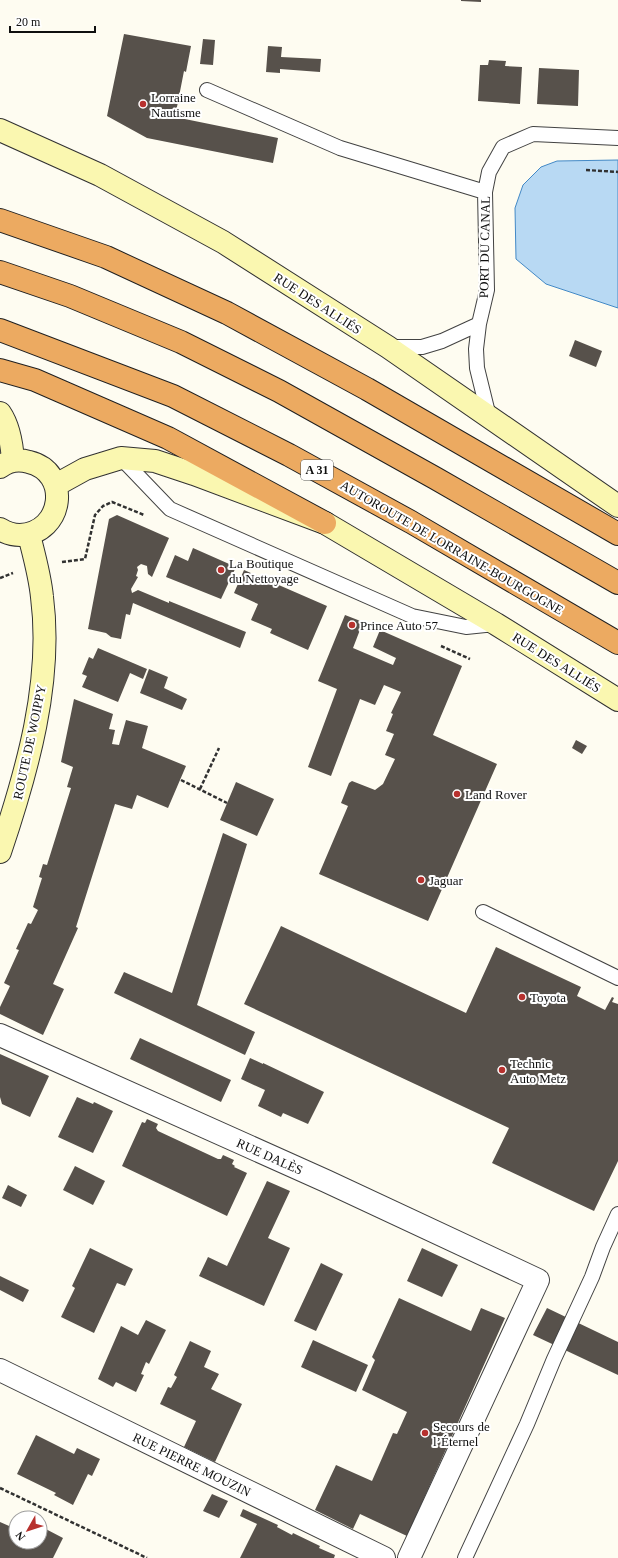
<svg xmlns="http://www.w3.org/2000/svg" width="618" height="1558" font-family="Georgia,serif">
	<style>
		.water { fill: #b8d9f3; stroke: #4389c6 }
		.building { fill: #57514b }
		.lines { fill: none; stroke-linecap: round; stroke-linejoin: round }
		.lane-casing { stroke: #424242; stroke-width: 16 }
		.street-casing { stroke: #424242; stroke-width: 24 }
		.secondary-casing { stroke: #313131; stroke-width: 24 }
		.highway-casing { stroke: #202020; stroke-width: 24 }
		.path { stroke: #313131; stroke-width: 2.5; stroke-dasharray: 4 2; stroke-linecap: butt }
		.lane { stroke: #fff; stroke-width: 14 }
		.street { stroke: #fff; stroke-width: 22 }
		.secondary { stroke: #faf7b0; stroke-width: 22 }
		.highway { stroke: #ecaa61; stroke-width: 22 }
		.poi-dot { fill: #b7312e; stroke: #fff; stroke-width: 1.5 }
		.labels { text-anchor: middle; stroke-width: 4; stroke-linejoin: round; paint-order: stroke }
		.shield { fill: #fff; stroke: #575757; stroke-width: 1 }
		.shield-label { font-size: 12px; font-weight: bold; fill: #0f0f0f }
		.poi-label { font-size: 13px; fill: #0f0f0f; stroke: #fff; text-anchor: start }
		.street-label { font-size: 13px; fill: #0f0f0f; stroke: #fff }
	</style>
	<rect width="100%" height="100%" fill="#fefcf1"/>
	<path class="water" d="M618,160V308L546,284L516,259L515,208L523,185L541,167L557,161Z"/>
	<path class="building" d="M461,0H481V2L461,1Z
		M124,34L191,46L186,72L184,71L175,117L278,138L273,163L147,138L107,116Z
		M203,39L215,40L213,65L200,64Z
		M268,46L282,47L281,57L321,59L320,72L280,69V73L266,72Z
		M489,60L506,61L505,66L522,67L520,104L478,101L480,65H488Z
		M539,68L579,70L578,106L537,104Z
		M575,340L602,351L596,367L569,356Z
		M117,515L169,538L152,577L148,574L147,566L141,564L137,567L138,570L136,576L138,577L131,589L132,593L138,590L169,603V601L246,632L240,648L133,603L130,615L126,614L121,639L111,637L106,633L88,629L109,519Z
		M193,548L236,567L221,599L166,577L175,555L188,561Z
		M244,570L327,606L308,650L270,633L272,629L251,620L258,604L234,593Z
		M345,615L363,622L353,648L393,665L396,658L373,647L380,630L462,666L433,735L497,764L428,921L319,874L348,806L341,803L349,783L352,781L375,790L383,784L395,759L385,755L394,734L386,731L393,714L391,713L401,692L384,685L375,705L360,699L331,776L308,767L337,689L318,681Z
		M98,648L147,669L143,679L130,673L118,702L82,687L87,676L82,674L89,657L93,659Z
		M149,669L168,677L164,688L187,699L182,710L140,693Z
		M74,699L113,714L109,729L115,730L112,744L119,745L126,720L148,726L142,748L186,766L168,808L137,795L132,809L115,804L76,927L78,928L53,984L64,989L43,1035L0,1014V1007L10,986L4,983L19,950L16,949L28,923L31,924L38,910L33,907L42,878L39,877L43,864L47,865L71,788L67,787L73,767L61,762Z
		M576,740L587,746L582,754L572,748Z
		M236,782L274,799L257,836L220,820Z
		M223,833L247,844L197,1005L255,1032L245,1055L114,993L124,972L172,993Z
		M281,926L466,1013L496,947L581,987L577,996L605,1010L612,997L614,998L612,1002L618,1004V1161L594,1211L492,1163L509,1128L244,1004Z
		M140,1038L231,1080L221,1102L130,1059Z
		M0,1054L49,1076L30,1117L2,1104L0,1097Z
		M250,1058L263,1064V1063L324,1092L308,1124L283,1113L281,1117L258,1106L265,1090L241,1079Z
		M77,1097L93,1104L94,1102L113,1111L93,1153L58,1137Z
		M147,1119L158,1124L156,1128L158,1131L218,1159H221L223,1155L234,1160L232,1164L235,1166L234,1167L247,1173L227,1216L122,1166L142,1122L145,1123Z
		M75,1166L105,1181L93,1205L63,1190Z
		M267,1181L290,1191L268,1238L290,1248L264,1306L199,1276L208,1257L227,1266Z
		M8,1185L27,1195L21,1207L2,1198Z
		M90,1248L133,1269L125,1286L117,1283L94,1333L61,1317L75,1288L72,1286Z
		M422,1248L458,1265L442,1297L407,1281Z
		M321,1263L343,1274L316,1331L294,1321Z
		M0,1276L29,1290L23,1302L0,1290Z
		M399,1298L471,1331L481,1308L505,1318L407,1536L360,1514L353,1529L315,1510L336,1465L372,1481L393,1433L397,1434L407,1412L362,1390L375,1360L372,1357Z
		M547,1308L618,1342V1375L533,1335Z
		M146,1320L166,1330L149,1364L146,1362L141,1374L144,1375L136,1392L116,1382L113,1387L98,1379L121,1326L138,1335Z
		M313,1340L368,1365L356,1392L301,1367Z
		M190,1341L211,1351L204,1367L219,1374L211,1389L242,1404L215,1462L184,1447L196,1421L160,1404L168,1387L171,1388L177,1377L174,1375Z
		M36,1435L74,1454L77,1448L100,1459L92,1476L88,1474L73,1505L54,1495L56,1493L17,1474Z
		M212,1494L228,1501L219,1518L203,1511Z
		M243,1509L278,1525L262,1558H240L257,1524L240,1516Z
		M0,1522L16,1529V1542H40V1526L63,1538L53,1558H0Z
		M277,1527L292,1535L293,1533L320,1546L319,1548L335,1555L334,1558H262Z"/>
	<g class="lines">
		<g class="lane-casing">
			<path id="lane" d="M207,90L340,148L485,192
				M388,347H422L442,341L479,324
				M489,417L477,368L476,349L479,324L487,290L485,192L489,172L503,147L533,134L618,138
				M121,458L170,509L412,616L466,627L495,624
				M483,912L618,978
				M465,1558L527,1424L554,1359L592,1277L603,1247L618,1214"/>
		</g>
		<g class="street-casing">
			<path id="street" d="M0,1035L326,1181L538,1280L409,1558
				M0,1370L384,1558"/>
		</g>
		<g class="secondary-casing">
			<path id="secondary" d="M0,130L100,175L223,242L388,347L618,506
				M0,413C9,426 12,445 13,461
				M0,467C9,460 19,459 29,462C71,472 64,533 20,535C13,535 6,533 0,529
				M56,485L85,469L121,458L155,461L194,474L325,523L496,624L618,700
				M0,852C27,772 53,681 42,597C40,576 34,555 29,535"/>
		</g>
		<g class="highway-casing">
			<path id="highway" d="M0,220L106,257L227,313L367,389L618,534
				M0,272L70,296L181,342L279,391L435,478L618,583
				M0,330L173,396L289,455L411,522L618,643
				M0,370L35,380L168,438L325,523"/>
		</g>
		<path class="path" d="M586,170L618,172
			M62,562L85,559L95,515L103,506L112,502L144,515
			M0,578L13,573
			M441,646L470,659
			M181,780L227,803
			M200,789L219,748
			M0,1488L147,1558"/>
		<use href="#lane" class="lane"/>
		<use href="#street" class="street"/>
		<use href="#secondary" class="secondary"/>
		<use href="#highway" class="highway"/>
	</g>
	<g class="poi-dot">
		<circle cx="143" cy="104" r="4"/>
		<circle cx="221" cy="570" r="4"/>
		<circle cx="352" cy="625" r="4"/>
		<circle cx="457" cy="794" r="4"/>
		<circle cx="421" cy="880" r="4"/>
		<circle cx="522" cy="997" r="4"/>
		<circle cx="502" cy="1070" r="4"/>
		<circle cx="425" cy="1433" r="4"/>
	</g>
	<g class="labels">
		<rect class="shield" x="301" y="460" width="32" height="20" rx="3"/>
		<g class="shield-label">
			<text x="317" y="474">A 31</text>
		</g>
		<g class="poi-label">
			<text x="151" y="102">Lorraine<tspan x="151" dy="15">Nautisme</tspan></text>
			<text x="229" y="568">La Boutique<tspan x="229" dy="15">du Nettoyage</tspan></text>
			<text x="360" y="630">Prince Auto 57</text>
			<text x="465" y="799">Land Rover</text>
			<text x="429" y="885">Jaguar</text>
			<text x="530" y="1002">Toyota</text>
			<text x="510" y="1068">Technic<tspan x="510" dy="15">Auto Metz</tspan></text>
			<text x="433" y="1431">Secours de<tspan x="433" dy="15">l’Éternel</tspan></text>
		</g>
		<g class="street-label">
			<text transform="translate(484 247) rotate(-89)" y="5">PORT DU CANAL</text>
			<text transform="translate(318 303) rotate(33)" y="5">RUE DES ALLIÉS</text>
			<text transform="translate(452 547) rotate(30)" y="5">AUTOROUTE DE LORRAINE-BOURGOGNE</text>
			<text transform="translate(557 662) rotate(32)" y="5">RUE DES ALLIÉS</text>
			<text transform="translate(29 742) rotate(-78)" y="5">ROUTE DE WOIPPY</text>
			<text transform="translate(270 1156) rotate(24)" y="5">RUE DALÈS</text>
			<text transform="translate(192 1464) rotate(26)" y="5">RUE PIERRE MOUZIN</text>
		</g>
	</g>
	<g transform="translate(28 1530) rotate(231)"><circle r="19" fill="#ffffff" stroke="#9f9f9f"/>
	<path d="M0-3L7 15L0 10L-7 15Z" fill="#b7312e"/>
	<text y="-6" font-size="11" font-weight="bold" text-anchor="middle" fill="#0f0f0f">N</text>
	</g>
	<path d="M10 26v6h85v-6" fill="none" stroke="#0f0f0f" stroke-width="2"/>
	<text x="16" y="26" font-size="12" fill="#0f0f0f" stroke="#ffffff" stroke-width="3" paint-order="stroke">20 m</text>
</svg>
